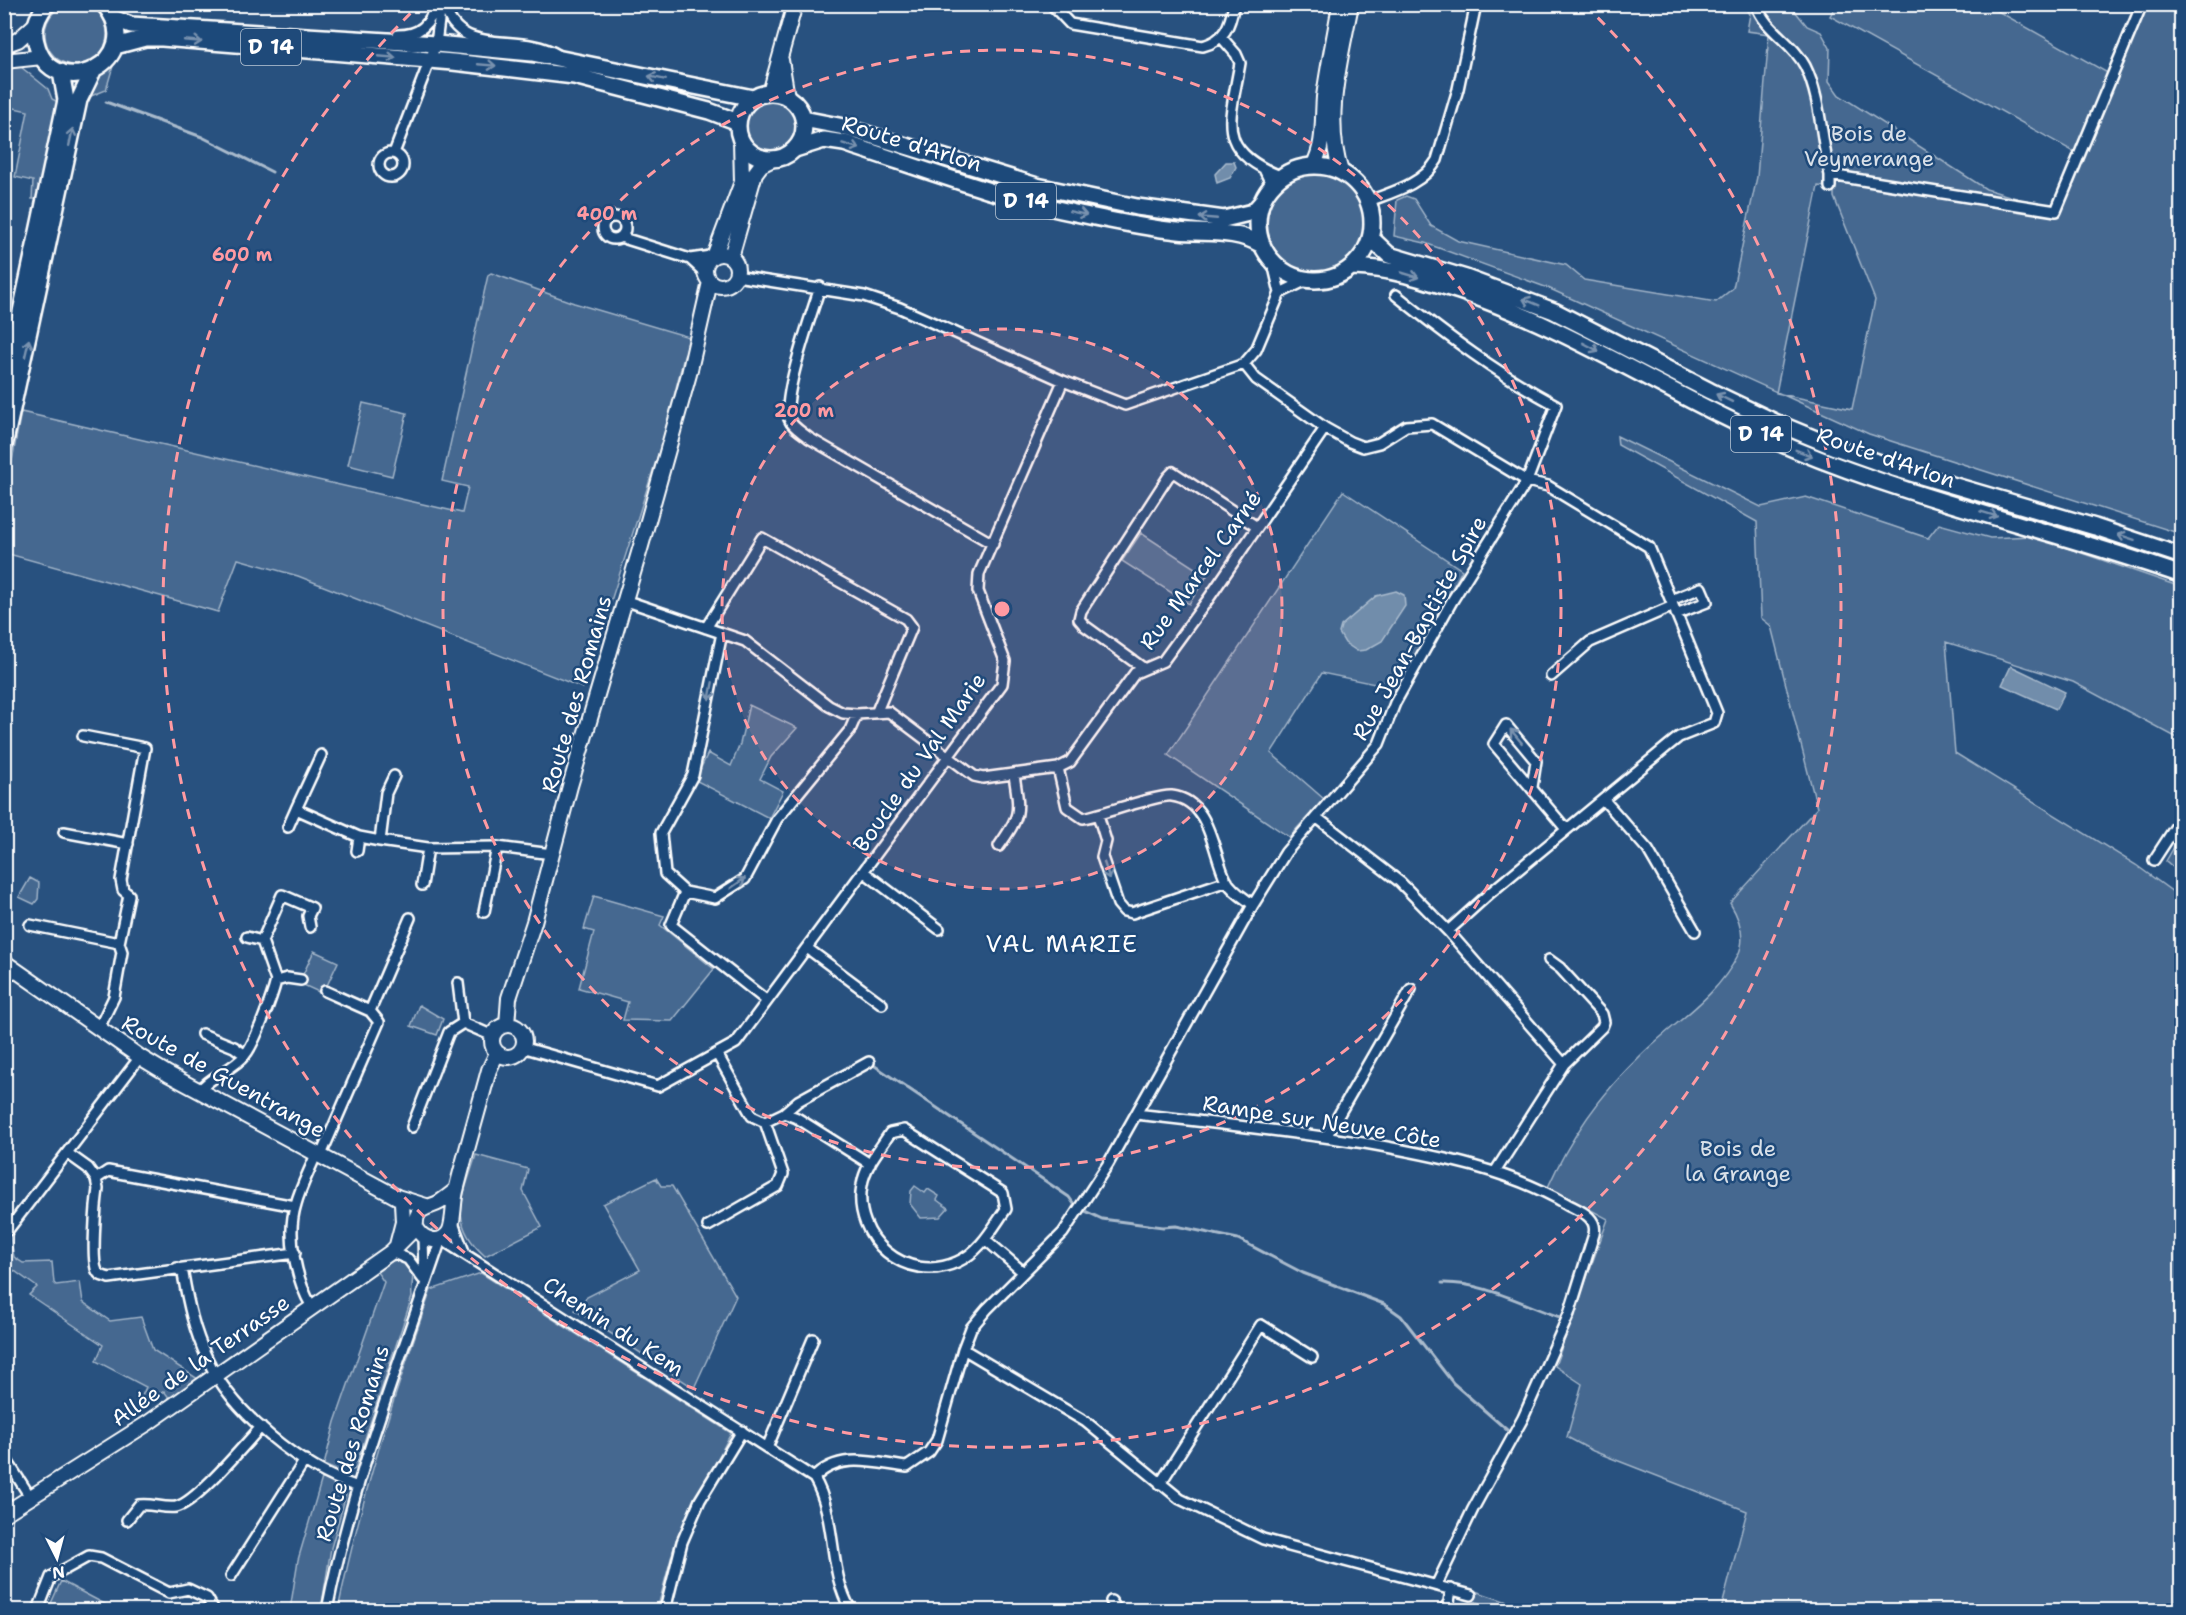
<svg xmlns="http://www.w3.org/2000/svg" width="2186" height="1615" font-family="'Shantell Sans',sans-serif">
	<style>
		.green { fill: #446890; stroke: #a2b4c8; stroke-width: 1.5; fill-rule: evenodd }
		.water { fill: #718dab; stroke: #aabbcd; stroke-width: 1.5 }
		.lines { fill: none; stroke-linecap: round; stroke-linejoin: round }
		.stream { stroke: #aabbcd; stroke-width: 3 }
		.street-casing { stroke: #fff; stroke-width: 14 }
		.secondary-casing { stroke: #fff; stroke-width: 18 }
		.primary-casing { stroke: #fff; stroke-width: 20 }
		.street { stroke: #1f4a7a; stroke-width: 9 }
		.secondary { stroke: #1f4a7a; stroke-width: 14 }
		.primary { stroke: #1f4a7a; stroke-width: 15 }
		.oneway { stroke: #7992af }
		.ring { fill: none; stroke: #ff9aa2; stroke-width: 3; stroke-dasharray: 10 8 }
		.labels { text-anchor: middle; stroke-width: 5; stroke-linejoin: round; paint-order: stroke }
		.shield { fill: #1f4a7a; stroke: #bcc9d7; stroke-width: 1.5 }
		.shield-label { font-size: 21px; font-weight: bold; fill: #fff }
		.park-label { font-size: 22px; fill: #dae1e9; stroke: #1f4a7a }
		.street-label { font-size: 22px; fill: #fff; stroke: #1f4a7a }
		.neighbourhood-label { font-size: 24px; letter-spacing: 1.5px; fill: #fff; stroke: #1f4a7a }
		.centre { fill: #ff9aa2; stroke: #1f4a7a; stroke-width: 3 }
		.ring-label { font-size: 18px; text-anchor: middle; font-weight: bold; fill: #ff9aa2; stroke: #1f4a7a; stroke-width: 5; stroke-linejoin: round; paint-order: stroke }
	</style>
	<rect width="100%" height="100%" fill="#28517f"/>
	<filter id="ink" filterUnits="userSpaceOnUse"><feTurbulence type="fractalNoise" baseFrequency=".0167" numOctaves="2"/><feDisplacementMap in="SourceGraphic" scale="12" xChannelSelector="R" yChannelSelector="G"/><feConvolveMatrix kernelMatrix="1 2 1 2 8 2 1 2 1" color-interpolation-filters="sRGB"/></filter>
	<g filter="url(#ink)">
		<path class="green" d="M45 34a31 31 0 1 1 62 0a31 31 0 1 1-62 0Z
			M1744,4L1797,5L1795,11L1807,26L1821,32L1830,48L1829,81L1839,95L1986,189L2056,210L2078,154L1830,16L1836,5H1987L2111,75L2142,5H2181V534L1869,434L1548,288L1425,243L1394,236L1397,200L1406,196L1414,199L1431,226L1458,241L1566,265L1584,280L1716,302L1733,288L1757,177L1769,34L1747,31L1750,14ZM1818,186L1834,188V197L1875,300L1852,409L1776,393Z
			M113,66L106,90L86,98L94,80Z
			M21,67L48,89L52,99L58,102L40,199H32L33,181L15,177L28,111L5,106V69Z
			M742 125a27 27 0 1 1 54 0a27 27 0 1 1-54 0Z
			M1267 223a50 50 0 1 1 100 0a50 50 0 1 1-100 0Z
			M491,273L574,303L689,337L663,439L583,688L298,576L238,559L218,612L5,553V499L21,412L462,513L468,487L442,481L488,275Z
			M363,403L407,413L392,476L348,465Z
			M1617,436L1761,507L1806,497L1928,538L1939,524L1990,538L2032,536L2181,587V740L2073,682L1946,642L1955,753L2136,865L2181,898V1610H1721L1747,1511L1593,1451L1567,1437L1582,1384L1555,1366L1608,1219L1548,1187C1570,1138 1601,1094 1640,1056C1674,1022 1716,999 1738,955C1747,937 1739,918 1730,903L1817,808L1771,626L1761,618L1757,522L1618,445Z
			M1343,491L1462,570L1399,689L1322,673L1271,753L1324,799L1289,837L1168,755Z
			M1141,533L1207,576L1189,604L1122,561Z
			M749,705L797,728L771,757L760,779L783,791L769,818L695,780L708,753L731,766L740,744Z
			M2181,835L2182,874H2181L2166,861Z
			M30,878L39,883L38,899L34,904L19,897Z
			M594,896L664,916L660,925L714,969L672,1021L623,1020L628,1002L579,988L594,932L584,929Z
			M314,951L338,962L323,994L299,983Z
			M419,1005L443,1019L437,1035L411,1026Z
			M476,1155L528,1169L523,1191L542,1227L485,1256C447,1222 463,1198 476,1155Z
			M656,1178L661,1186H672L736,1296L694,1388L575,1310L587,1297L640,1270L603,1204Z
			M915,1186L925,1193L928,1189L939,1196L937,1200L948,1208L940,1217L921,1218L910,1204L911,1191Z
			M4,1233L10,1236L14,1257L23,1263L52,1262L54,1283L56,1285L80,1282L83,1302L110,1321L141,1317L153,1350L198,1379L170,1399L164,1391L135,1411L146,1387L96,1361L103,1345L29,1295L37,1287L5,1264Z
			M403,1259C419,1276 410,1278 412,1297L355,1469L345,1474L324,1465L335,1422L384,1282L377,1272L392,1261Z
			M481,1273L731,1433L676,1540L657,1610H338C360,1501 394,1395 431,1290Z
			M322,1478L344,1489L346,1495L331,1548L321,1610H290L298,1560Z
			M61,1581L116,1610H48Z
			M1469,1589L1531,1610H1501L1463,1598Z"/>
		<path class="water" d="M1226,162H1234L1236,167L1230,178L1217,183L1215,174Z
			M1396,591L1404,595L1405,606L1382,641L1366,650L1357,651L1345,643L1339,633L1341,626L1376,596Z
			M2011,666L2065,692L2056,709L2002,685Z"/>
		<g class="lines">
			<path class="stream" d="M106,102L202,137L272,172
				M872,1064L1035,1174L1069,1197L1074,1204
				M1085,1211L1102,1219L1163,1227L1176,1226L1238,1239L1303,1273L1384,1304L1401,1316L1453,1383L1507,1430
				M1442,1283C1484,1282 1521,1304 1560,1317"/>
			<g class="street-casing">
				<path id="street" d="M444,4C459,60 518,30 558,55
					M1051,4L1070,24L1203,46C1225,40 1230,26 1234,4
					M1756,4C1765,31 1792,41 1805,66C1821,98 1821,140 1830,175V187
					M398,35C419,35 431,25 435,4
					M1222,38L1236,54L1240,63C1230,123 1214,149 1282,177
					M379 165a12 12 0 1 1 24 0a12 12 0 1 1-24 0Z
					M394,153L436,44L441,4
					M1264,169L1272,186
					M1830,175L2056,211L2142,4
					M1369,201C1393,192 1423,184 1437,160L1458,89L1476,4
					M603 228a11 11 0 1 1 22 0a11 11 0 1 1-22 0Z
					M620,237L690,259L711,256
					M690,259L704,272
					M736,276L864,296L900,308L1063,381L1125,405L1244,364L1256,350L1280,293L1273,263
					M820,287C812,313 782,396 789,419C792,427 802,432 809,438L993,544
					M1280,293L1307,280
					M1244,364L1256,379L1325,428L1350,442L1363,447L1379,443L1406,426L1432,424L1527,481L1548,486L1649,547L1717,713L1714,723L1679,737L1669,745L1490,893L1448,931
					M624,600L745,641L829,706L843,713L857,714L889,712L974,776L983,778L1058,768L1070,762L1135,673L1163,661L1209,598L1325,428
					M1671,600L1701,588L1707,602L1676,614
					M706,628L762,538L906,619L912,627L877,711
					M722,633L693,775L661,833L665,874L685,892L715,898L745,879L777,819L850,730L857,714
					M1143,668L1085,626L1079,619L1081,611L1168,477L1173,472L1257,527
					M1551,676L1590,642L1673,606
					M83,736L145,748L121,880L123,890L129,895L119,943L122,952L114,997L99,1028
					M321,755L296,809L359,837L380,841L428,848L497,847L552,854
					M1058,768L1067,807L1083,818C1100,815 1160,794 1172,796C1211,801 1212,852 1226,880C1232,891 1243,897 1253,905
					M1532,787L1536,761L1506,725L1494,744L1566,829
					M1604,800L1648,850L1695,931
					M1098,815L1106,841L1102,857L1118,904L1124,911L1132,913L1227,881
					M1316,817L1400,882L1448,931L1564,1064
					M288,827L296,809
					M64,832L128,844
					M380,841L386,793L394,776
					M999,846C1021,815 1020,813 1014,775
					M357,851L359,837
					M2154,860L2182,817
					M864,872L939,929
					M422,885L428,848
					M685,892L671,925L767,1001
					M484,912L497,847
					M30,925L119,943
					M247,937L262,941
					M807,948L882,1004
					M276,981L262,941L282,895L312,908L308,916L310,927
					M458,983L463,1023L493,1036
					M370,1011L410,918
					M202,1034L234,1047L245,1055
					M522,1047L658,1086L736,1043L1002,684L1005,661L978,591L979,574L1063,381
					M717,1054L752,1116L765,1122L784,1113L797,1118L870,1164
					M200,1090C212,1075 233,1070 245,1055C255,1043 272,997 276,981L287,978L301,980
					M784,1113L798,1101L869,1062
					M1136,1114C1216,1123 1297,1132 1376,1145C1441,1157 1509,1170 1567,1204C1580,1211 1598,1217 1594,1234L1569,1314L1523,1418L1473,1509L1437,1584
					M412,1127L449,1032L463,1023
					M904,1130L1003,1193L1006,1209C992,1229 980,1252 957,1262C906,1285 852,1238 862,1185C865,1165 880,1149 890,1133Z
					M1326,1137L1411,989
					M67,1153L88,1168L96,1179L108,1171L295,1206
					M321,1155L379,1022L370,1011L325,991
					M1495,1172L1564,1064L1602,1027L1604,1022L1602,1014L1560,968L1549,960
					M96,1179L98,1189C96,1203 91,1260 97,1271C99,1276 104,1276 109,1278L295,1253
					M453,1223L465,1254
					M708,1226L778,1186L783,1174L765,1122
					M8,1230L140,1057
					M423,1237L424,1274
					M985,1239L1023,1272
					M391,1252L408,1259L423,1279
					M177,1268L183,1274C188,1303 194,1331 207,1358C232,1413 301,1468 358,1487
					M312,1307C296,1280 286,1235 296,1204C301,1186 310,1170 317,1152
					M963,1349L1086,1422L1180,1499L1263,1539L1471,1595
					M767,1448L813,1339
					M4,1456L31,1498
					M814,1478C839,1451 875,1463 907,1467L929,1452L937,1440L963,1349L971,1328L987,1309L1063,1233L1108,1164L1253,905L1286,852L1379,744L1395,703L1452,601L1527,481L1556,405C1498,374 1447,336 1396,295
					M1160,1484L1261,1325L1312,1357
					M127,1520L139,1505C151,1503 164,1509 176,1507C196,1503 244,1445 261,1427
					M231,1576L305,1460
					M1111,1601L1117,1610
					M38,1610L51,1577L89,1556L101,1558L169,1593L188,1589L207,1598L214,1610
					M327,1610C352,1482 400,1361 441,1239L814,1478C838,1519 827,1570 851,1610
					M665,1610L682,1542L700,1500L742,1431
					M1444,1610L1449,1602L1451,1589"/>
			</g>
			<g class="secondary-casing">
				<path id="secondary" d="M4,45L18,40L36,24
					M781,60L787,97
					M4,61L42,57
					M770,93L795,4
					M1313,166C1325,144 1322,122 1324,97C1328,66 1335,35 1340,4
					M1341,172C1323,118 1341,58 1351,4
					M705 270a16 16 0 1 1 32 0a16 16 0 1 1-32 0Z
					M715,254L742,182L741,140
					M731,257L755,173L761,165L773,159
					M4,962L140,1057L168,1074L397,1197L426,1206
					M507,1025L509,998L534,922L570,786L641,546L689,374L710,282
					M492 1041a16 16 0 1 1 32 0a16 16 0 1 1-32 0Z
					M456,1190C451,1194 446,1198 440,1202C428,1209 414,1206 416,1227C422,1240 440,1246 449,1232C454,1224 453,1202 456,1191C466,1151 478,1111 489,1070L497,1053
					M397,1245L403,1222L402,1203
					M4,1514L148,1423L391,1252L416,1227"/>
			</g>
			<g class="primary-casing">
				<path id="primary" d="M47,4C38,15 32,28 36,42C51,108 152,61 104,4
					M113,18L131,25L436,44L532,53L753,98
					M115,46L145,38H162L453,62L574,76L709,111L738,122
					M738 126a33 33 0 1 1 66 0a33 33 0 1 1-66 0Z
					M803,119L844,127L1037,186L1137,207L1224,219L1253,212L1262,202
					M795,149L824,140L844,143C921,168 997,197 1075,213C1109,220 1144,228 1178,231C1208,234 1235,229 1262,245
					M1258 223a57 57 0 1 1 114 0a57 57 0 1 1-114 0Z
					M1371,238L1389,255L1466,278L1554,311L1710,391L1777,423L1835,447L1894,468L2095,527L2182,556
					M1353,267C1392,268 1426,280 1462,292C1579,332 1681,402 1794,449C1919,501 2053,530 2182,575
					M4,392L66,100L61,72
					M4,446L79,100L93,71"/>
			</g>
			<use href="#street" class="street"/>
			<use href="#secondary" class="secondary"/>
			<use href="#primary" class="primary"/>
		</g>
		<defs><path id="oneway-shaft" d="M-6 0H5M1.5-3L5.5 0L1.5 3" fill="none" stroke-width="1.6" stroke-linecap="round" stroke-linejoin="round" transform="scale(1.5)"/></defs>
		<g class="oneway">
			<use href="#oneway-shaft" transform="translate(193 41) rotate(5)"/>
			<use href="#oneway-shaft" transform="translate(387 57) rotate(5)"/>
			<use href="#oneway-shaft" transform="translate(487 65) rotate(5)"/>
			<use href="#oneway-shaft" transform="translate(657 78) rotate(-168)"/>
			<use href="#oneway-shaft" transform="translate(71 137) rotate(-78)"/>
			<use href="#oneway-shaft" transform="translate(851 146) rotate(17)"/>
			<use href="#oneway-shaft" transform="translate(1078 213) rotate(12)"/>
			<use href="#oneway-shaft" transform="translate(1208 218) rotate(-175)"/>
			<use href="#oneway-shaft" transform="translate(1410 275) rotate(16)"/>
			<use href="#oneway-shaft" transform="translate(1531 302) rotate(-158)"/>
			<use href="#oneway-shaft" transform="translate(1591 347) rotate(28)"/>
			<use href="#oneway-shaft" transform="translate(27 348) rotate(-77)"/>
			<use href="#oneway-shaft" transform="translate(1724 398) rotate(-154)"/>
			<use href="#oneway-shaft" transform="translate(1804 453) rotate(21)"/>
			<use href="#oneway-shaft" transform="translate(1989 514) rotate(17)"/>
			<use href="#oneway-shaft" transform="translate(2126 537) rotate(-162)"/>
			<use href="#oneway-shaft" transform="translate(711 691) rotate(101)"/>
			<use href="#oneway-shaft" transform="translate(1516 736) rotate(-130)"/>
			<use href="#oneway-shaft" transform="translate(1107 871) rotate(71)"/>
			<use href="#oneway-shaft" transform="translate(738 883) rotate(-35)"/>
		</g>
	</g>
	<circle cx="1002" cy="609" r="280" fill="#ff9aa2" fill-opacity=".12"/>
	<g class="ring">
		<circle cx="1002" cy="609" r="280"/>
		<circle cx="1002" cy="609" r="559"/>
		<path d="M1585 5A839 839 0 1 1 419 5"/>
	</g>
	<g class="labels">
		<g class="shield">
			<rect x="241" y="29" width="60" height="36" rx="4.5"/>
			<rect x="996" y="183" width="60" height="36" rx="4.5"/>
			<rect x="1731" y="416" width="60" height="36" rx="4.5"/>
		</g>
		<g class="shield-label">
			<text x="271" y="54">D 14</text>
			<text x="1026" y="208">D 14</text>
			<text x="1761" y="441">D 14</text>
		</g>
		<g class="park-label">
			<text x="1869" y="141">Bois de<tspan x="1869" dy="25">Veymerange</tspan></text>
			<text x="1738" y="1156">Bois de<tspan x="1738" dy="25">la Grange</tspan></text>
		</g>
		<g class="street-label">
			<text transform="translate(912 143) rotate(17)" y="8">Route d'Arlon</text>
			<text transform="translate(1886 457) rotate(19)" y="8">Route d'Arlon</text>
			<text transform="translate(1200 570) rotate(-54)" y="8">Rue Marcel Carné</text>
			<text transform="translate(1419 628) rotate(-61)" y="8">Rue Jean-Baptiste Spire</text>
			<text transform="translate(576 694) rotate(-74)" y="8">Route des Romains</text>
			<text transform="translate(919 762) rotate(-55)" y="8">Boucle du Val Marie</text>
			<text transform="translate(224 1076) rotate(29)" y="8">Route de Guentrange</text>
			<text transform="translate(1322 1121) rotate(9)" y="8">Rampe sur Neuve Côte</text>
			<text transform="translate(614 1326) rotate(33)" y="8">Chemin du Kem</text>
			<text transform="translate(200 1360) rotate(-35)" y="8">Allée de la Terrasse</text>
			<text transform="translate(352 1443) rotate(-73)" y="8">Route des Romains</text>
		</g>
		<g class="neighbourhood-label">
			<text x="1062" y="952">VAL MARIE</text>
		</g>
	</g>
	<circle cx="1002" cy="609" r="9" class="centre"/>
	<g class="ring-label">
		<text x="607" y="220">400 m</text>
		<text x="242" y="261">600 m</text>
		<text x="804" y="417">200 m</text>
	</g>
	<rect width="2186" height="1615" fill="none" stroke="#1f4a7a" stroke-width="24"/>
	<rect x="12" y="12" width="2162" height="1591" fill="none" stroke="#fff" stroke-width="2" filter="url(#ink)"/>
	<g transform="translate(57 1558) rotate(174)" stroke="#1f4a7a" stroke-width="4.5" paint-order="stroke">
	<path d="M0-4.5L10 22L0 15L-10 22Z" fill="#ffffff"/>
	<text y="-9" font-size="16" font-weight="bold" text-anchor="middle" fill="#ffffff">N</text>
	</g>
</svg>
